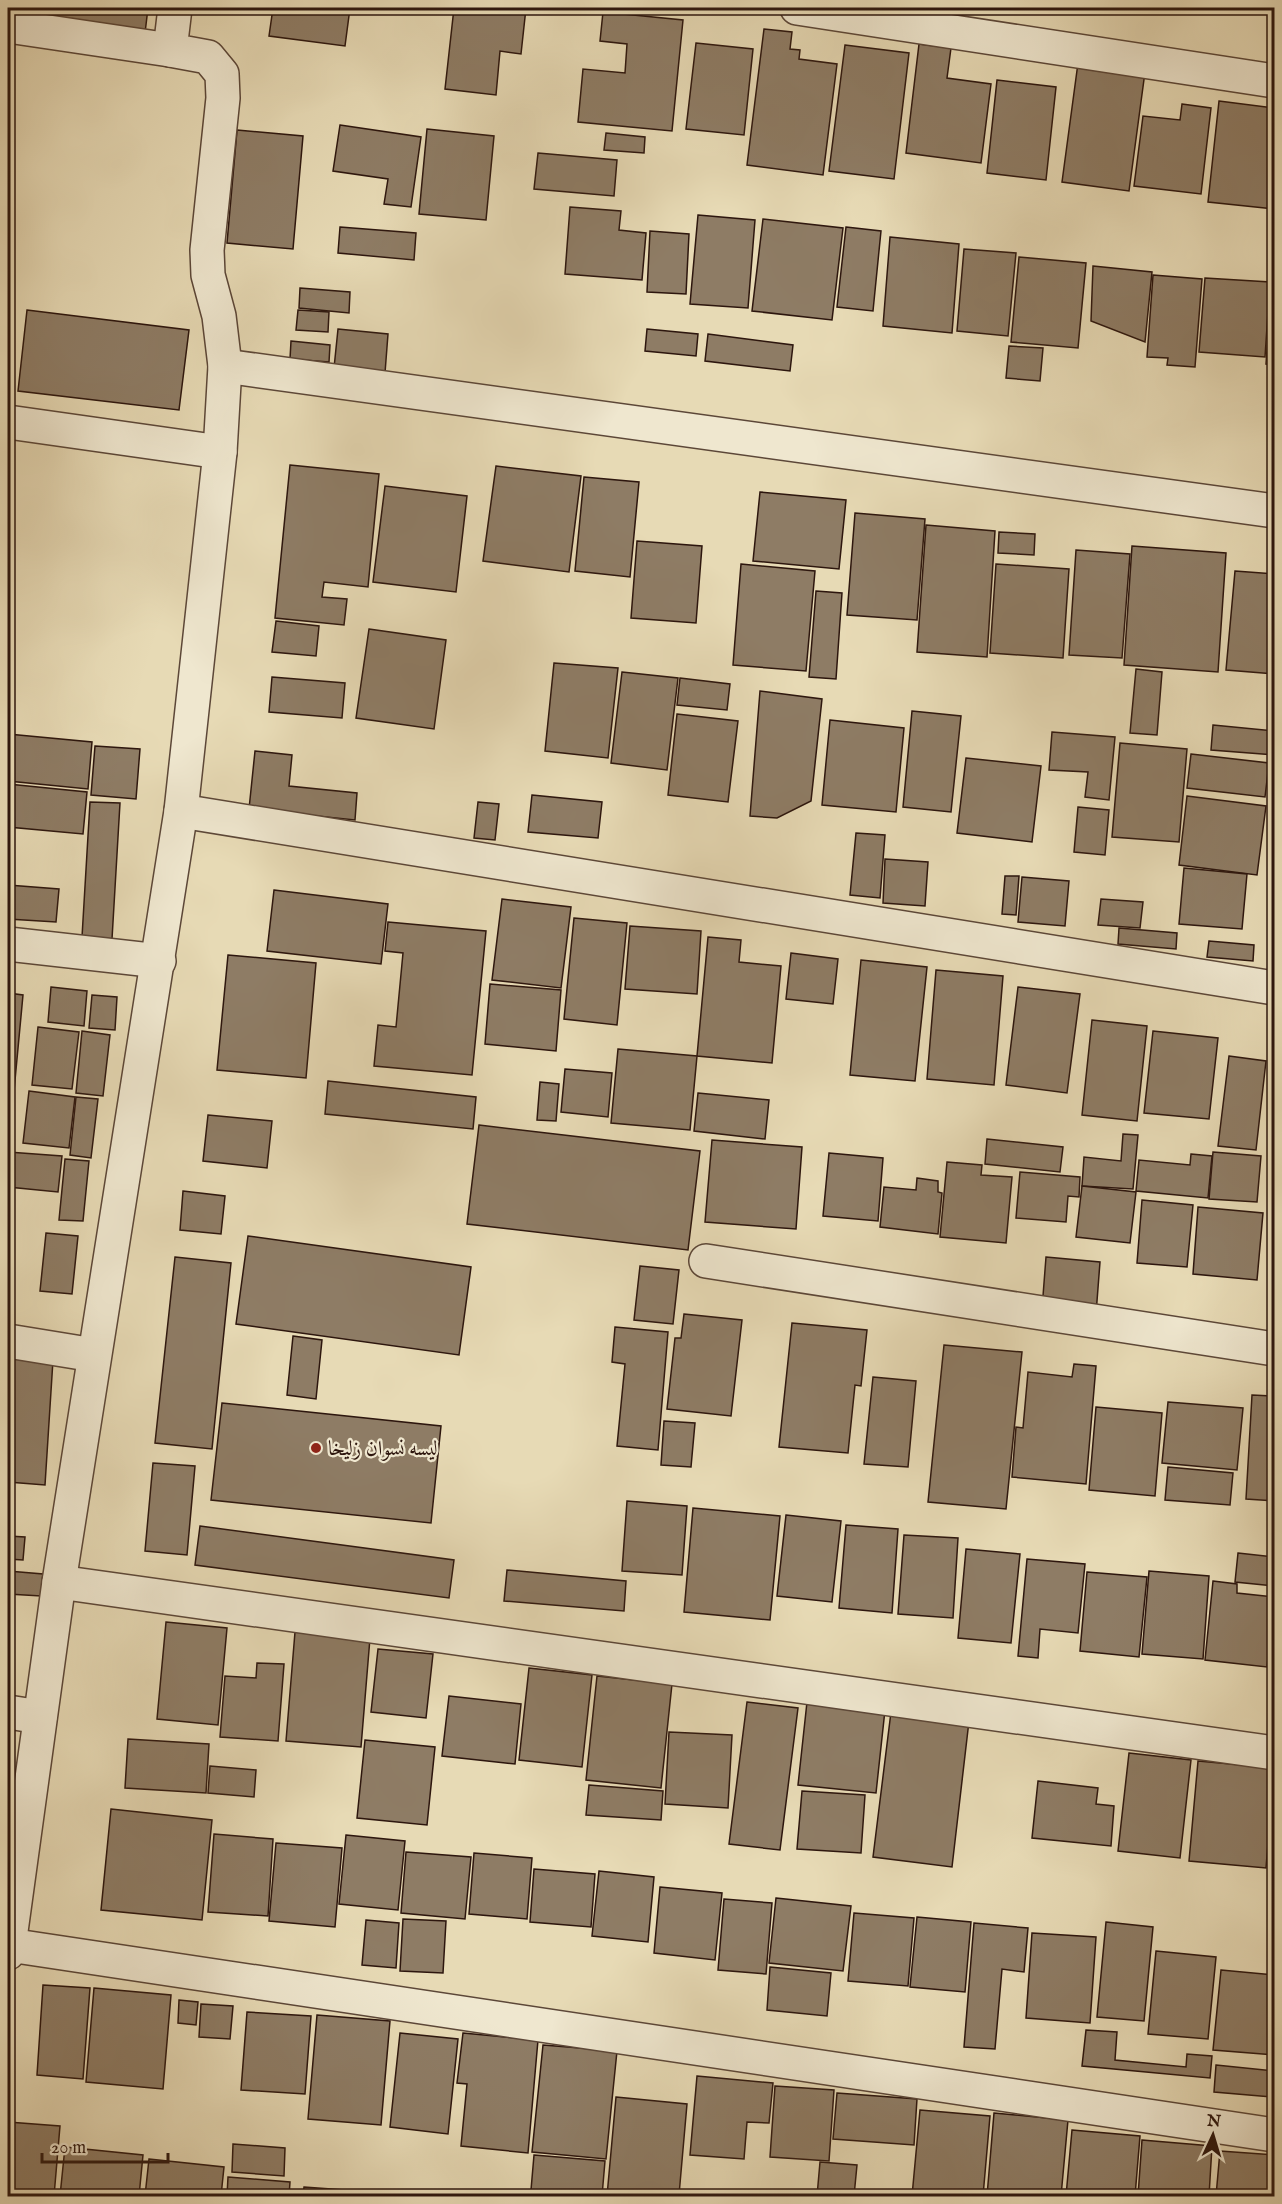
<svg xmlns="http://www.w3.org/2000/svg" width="1282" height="2204" font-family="'IM FELL English',Amiri,serif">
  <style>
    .building { fill: #8e7c65; stroke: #2d160e; stroke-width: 1.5 }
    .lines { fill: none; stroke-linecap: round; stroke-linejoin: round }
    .street-casing { stroke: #5c4738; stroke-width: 36 }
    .street { stroke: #efe7cf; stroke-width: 33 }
    .poi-dot { fill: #8f2418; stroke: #efe7cf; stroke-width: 2 }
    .labels { text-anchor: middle; stroke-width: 4.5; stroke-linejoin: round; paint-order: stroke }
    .poi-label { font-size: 21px; fill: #2d160e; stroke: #efe7cf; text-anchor: start }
  </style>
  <rect width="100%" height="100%" fill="#e7dab5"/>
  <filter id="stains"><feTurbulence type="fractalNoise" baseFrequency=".00333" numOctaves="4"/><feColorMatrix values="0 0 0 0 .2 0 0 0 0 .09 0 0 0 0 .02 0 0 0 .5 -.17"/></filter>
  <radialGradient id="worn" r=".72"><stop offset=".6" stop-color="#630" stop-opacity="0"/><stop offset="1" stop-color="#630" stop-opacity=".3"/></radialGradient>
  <!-- building -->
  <g class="building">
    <path d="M58,8H148L145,33L57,24Z"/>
    <path d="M273,8H350L345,46L269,36Z"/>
    <path d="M454,8H526L521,54L500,51L496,95L445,89Z"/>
    <path d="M603,12L683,20L672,131L578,122L583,69L625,73L627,44L600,41Z"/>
    <path d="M764,29L792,32L790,49L800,50L799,59L837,64L823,175L747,165Z"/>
    <path d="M696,43L753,49L744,135L686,129Z"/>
    <path d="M919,44L951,48L947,78L991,84L981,163L906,153Z"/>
    <path d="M845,45L909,53L894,179L829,171Z"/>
    <path d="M1078,63L1145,72L1129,191L1062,182Z"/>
    <path d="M997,80L1056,87L1046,180L987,173Z"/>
    <path d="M1219,101L1274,108V209L1208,202Z"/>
    <path d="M1182,104L1211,108L1201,194L1134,186L1143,116L1180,120Z"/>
    <path d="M340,125L421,137L411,207L384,204L388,179L333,171Z"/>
    <path d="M427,129L494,136L486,220L419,214Z"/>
    <path d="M237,130L303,136L293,249L227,243Z"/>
    <path d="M606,133L645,137L644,153L604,150Z"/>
    <path d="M538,153L617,160L614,196L534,189Z"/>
    <path d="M570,207L621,211L619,230L646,233L642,280L565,274Z"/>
    <path d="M698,215L755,220L748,308L690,304Z"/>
    <path d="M763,219L843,228L832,320L752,311Z"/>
    <path d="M340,227L416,233L414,260L338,253Z"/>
    <path d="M846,227L881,231L873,311L837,307Z"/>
    <path d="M650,231L689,234L686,294L647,292Z"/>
    <path d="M890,237L959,244L952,333L883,326Z"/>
    <path d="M964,249L1016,253L1008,336L957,331Z"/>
    <path d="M1019,257L1086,263L1078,348L1011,342Z"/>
    <path d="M1093,266L1152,272L1145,342L1091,321Z"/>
    <path d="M1153,275L1202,279L1195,367L1167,365L1168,358L1147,357Z"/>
    <path d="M1205,278L1270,282L1265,357L1199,352Z"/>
    <path d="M300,288L350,292L349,313L299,308Z"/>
    <path d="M1271,289H1274V365L1266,364Z"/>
    <path d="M27,310L189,330L179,410L18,391Z"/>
    <path d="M298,310L329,312L328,332L296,330Z"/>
    <path d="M338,329L388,334L385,373L334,368Z"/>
    <path d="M647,329L698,334L696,356L645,351Z"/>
    <path d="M708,334L793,345L790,371L705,361Z"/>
    <path d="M291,341L330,345L329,362L290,359Z"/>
    <path d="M1009,346L1043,348L1040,381L1006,378Z"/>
    <path d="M290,465L379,474L368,587L324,582L322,597L347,599L344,625L275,618Z"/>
    <path d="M496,466L581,476L569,572L483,561Z"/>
    <path d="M584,477L639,482L630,577L575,571Z"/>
    <path d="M385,486L467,496L456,592L373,582Z"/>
    <path d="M760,492L846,500L839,569L753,561Z"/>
    <path d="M855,513L925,519L917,620L847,615Z"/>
    <path d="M926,525L995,531L987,657L917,652Z"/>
    <path d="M999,532L1035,534L1034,555L998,553Z"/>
    <path d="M637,541L702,546L696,623L631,618Z"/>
    <path d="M1132,546L1226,553L1218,672L1124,665Z"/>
    <path d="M1076,550L1130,554L1122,658L1069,655Z"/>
    <path d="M741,564L815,571L806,671L733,665Z"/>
    <path d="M996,564L1069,569L1063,658L990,653Z"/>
    <path d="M1235,571L1274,574V674L1226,670Z"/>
    <path d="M816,591L842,593L836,679L809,677Z"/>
    <path d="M276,621L319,626L316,656L272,652Z"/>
    <path d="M369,629L446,640L434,729L356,718Z"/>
    <path d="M554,663L618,668L608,758L545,751Z"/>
    <path d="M1136,669L1162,672L1157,735L1130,733Z"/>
    <path d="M622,672L678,678L667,770L611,763Z"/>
    <path d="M272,677L345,683L342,718L269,712Z"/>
    <path d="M680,678L730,684L727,710L677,705Z"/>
    <path d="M760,691L822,699L811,801L777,818L750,816Z"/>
    <path d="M912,711L961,716L951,812L903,807Z"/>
    <path d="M677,714L738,721L728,802L668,795Z"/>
    <path d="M830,720L904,728L896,812L822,805Z"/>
    <path d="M1213,725L1274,731V755L1211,750Z"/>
    <path d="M1052,732L1115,737L1109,800L1085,797L1088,772L1049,770Z"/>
    <path d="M8,734L92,742L88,789L8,781Z"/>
    <path d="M1120,743L1187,749L1179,842L1112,837Z"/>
    <path d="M95,746L140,749L136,799L91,795Z"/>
    <path d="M255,751L292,755L289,786L357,793L355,820L249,809Z"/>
    <path d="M1191,754L1269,763L1265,797L1187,788Z"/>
    <path d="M966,758L1041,766L1032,842L957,833Z"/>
    <path d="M8,784L87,792L83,834L8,827Z"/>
    <path d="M532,795L602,802L598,838L528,832Z"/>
    <path d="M1187,796L1266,806L1257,875L1179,865Z"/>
    <path d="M90,802L120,803L112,939L82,937Z"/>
    <path d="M478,802L499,804L495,840L474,838Z"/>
    <path d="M1078,807L1109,810L1105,855L1074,852Z"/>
    <path d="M856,833L885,835L880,898L850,895Z"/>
    <path d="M885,859L928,862L925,906L883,903Z"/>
    <path d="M1184,868L1247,874L1242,929L1179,924Z"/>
    <path d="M1005,876H1019L1016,915L1002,914Z"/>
    <path d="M1022,877L1069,881L1065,926L1018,922Z"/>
    <path d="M8,885L59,889L56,922L8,919Z"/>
    <path d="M274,890L388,904L381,964L267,951Z"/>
    <path d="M502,899L571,907L561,988L492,980Z"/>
    <path d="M1101,899L1143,902L1140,928L1098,925Z"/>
    <path d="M574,918L627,923L617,1025L564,1019Z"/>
    <path d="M388,922L486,931L472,1075L374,1066L378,1025L396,1027L403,953L385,951Z"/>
    <path d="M630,926L701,931L697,994L625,989Z"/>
    <path d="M1119,928L1177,933L1176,949L1118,944Z"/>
    <path d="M708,937L741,940L739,962L781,966L772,1063L697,1056Z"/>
    <path d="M1209,941L1254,945L1253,961L1207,957Z"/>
    <path d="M791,953L838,959L833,1004L786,999Z"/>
    <path d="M228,955L316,963L306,1078L217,1070Z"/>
    <path d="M861,960L927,967L915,1081L850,1075Z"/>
    <path d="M936,970L1003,976L994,1085L927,1079Z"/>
    <path d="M490,984L561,990L556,1051L485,1044Z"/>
    <path d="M51,987L87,991L84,1026L48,1022Z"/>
    <path d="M1018,987L1080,994L1067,1093L1006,1085Z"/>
    <path d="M8,993L23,995L14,1091L8,1090Z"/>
    <path d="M92,995L117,997L115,1030L89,1028Z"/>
    <path d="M1092,1020L1147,1026L1137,1121L1082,1115Z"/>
    <path d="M38,1027L79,1032L72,1089L32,1085Z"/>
    <path d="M82,1031L110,1035L103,1096L76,1093Z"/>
    <path d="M1153,1031L1218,1038L1209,1119L1144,1113Z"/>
    <path d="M618,1049L697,1056L690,1130L611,1123Z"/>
    <path d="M1229,1056L1266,1061L1256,1150L1218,1146Z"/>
    <path d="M565,1069L612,1073L608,1117L561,1112Z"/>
    <path d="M328,1081L476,1097L473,1129L325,1114Z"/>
    <path d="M540,1082L559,1084L556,1121L537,1120Z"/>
    <path d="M29,1091L75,1097L69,1148L23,1143Z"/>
    <path d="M698,1093L769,1100L765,1139L694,1131Z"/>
    <path d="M76,1097L98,1099L91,1158L70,1155Z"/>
    <path d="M208,1115L272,1121L267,1168L203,1161Z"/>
    <path d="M479,1125L700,1151L688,1250L467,1224Z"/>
    <path d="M1123,1134L1138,1135L1133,1189L1082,1186L1084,1157L1121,1161Z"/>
    <path d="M987,1139L1063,1147L1060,1172L985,1164Z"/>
    <path d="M712,1140L802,1147L796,1229L705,1222Z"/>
    <path d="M8,1152L62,1156L58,1192L8,1187Z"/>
    <path d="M1213,1152L1261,1156L1257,1202L1209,1199Z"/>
    <path d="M829,1153L883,1158L878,1221L823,1216Z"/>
    <path d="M1191,1154L1212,1156L1208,1198L1136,1191L1139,1160L1190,1165Z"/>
    <path d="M65,1159L89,1161L83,1221L59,1220Z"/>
    <path d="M947,1162L982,1165L981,1175L1012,1177L1006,1243L940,1237Z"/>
    <path d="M1020,1172L1080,1177L1079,1197L1068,1196L1066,1222L1016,1218Z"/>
    <path d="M917,1178L938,1181V1192L942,1193L938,1234L880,1227L884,1187L916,1190Z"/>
    <path d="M1082,1186L1136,1192L1130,1243L1076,1237Z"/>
    <path d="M183,1191L225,1196L221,1234L180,1230Z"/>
    <path d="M1142,1200L1193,1205L1187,1267L1137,1263Z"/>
    <path d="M1198,1207L1263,1213L1257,1280L1193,1274Z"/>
    <path d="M46,1233L78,1236L72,1294L40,1291Z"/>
    <path d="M248,1236L471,1267L459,1355L236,1324Z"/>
    <path d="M175,1257L231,1263L212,1449L155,1443Z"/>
    <path d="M1046,1257L1100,1262L1096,1314L1042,1309Z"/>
    <path d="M640,1266L679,1270L673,1324L634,1320Z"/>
    <path d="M684,1314L742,1320L731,1416L667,1409L675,1338H681Z"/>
    <path d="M792,1323L867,1330L861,1386L855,1385L848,1453L779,1447Z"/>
    <path d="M615,1327L668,1332L658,1450L617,1446L625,1364L612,1362Z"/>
    <path d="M293,1336L322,1340L316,1399L287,1395Z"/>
    <path d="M944,1345L1022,1352L1006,1509L928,1502Z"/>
    <path d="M8,1357L53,1360L45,1485L8,1482Z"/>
    <path d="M1074,1364L1096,1366L1086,1484L1012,1477L1016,1427L1023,1428L1028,1372L1072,1377Z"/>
    <path d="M873,1377L916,1381L908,1467L864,1464Z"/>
    <path d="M1252,1395L1274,1396V1501L1246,1499Z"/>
    <path d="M1168,1402L1243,1408L1237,1470L1162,1463Z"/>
    <path d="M222,1403L441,1426L431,1523L211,1500Z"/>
    <path d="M1096,1407L1162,1413L1155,1496L1089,1490Z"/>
    <path d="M664,1421L695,1423L691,1467L661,1465Z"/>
    <path d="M153,1463L195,1466L187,1555L145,1551Z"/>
    <path d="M1168,1467L1233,1473L1230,1505L1165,1500Z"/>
    <path d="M627,1501L687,1506L682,1575L622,1571Z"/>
    <path d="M693,1508L780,1516L770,1620L684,1612Z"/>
    <path d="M786,1515L841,1521L832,1602L777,1596Z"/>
    <path d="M846,1525L898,1529L892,1613L839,1608Z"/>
    <path d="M200,1526L454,1560L449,1598L195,1565Z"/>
    <path d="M904,1535L958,1538L953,1618L898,1614Z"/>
    <path d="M8,1536L25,1537L23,1560L8,1559Z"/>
    <path d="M966,1549L1020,1554L1011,1643L958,1638Z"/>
    <path d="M1238,1553L1274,1557V1586L1235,1582Z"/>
    <path d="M1027,1559L1085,1564L1078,1633L1040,1629L1038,1658L1018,1656Z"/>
    <path d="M507,1570L626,1581L624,1611L504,1601Z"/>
    <path d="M8,1571L43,1574L41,1596L8,1594Z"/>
    <path d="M1149,1571L1209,1576L1203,1659L1142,1654Z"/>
    <path d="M1087,1572L1147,1577L1139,1657L1080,1651Z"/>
    <path d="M1213,1581L1237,1584V1593L1274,1597L1267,1667L1205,1660Z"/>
    <path d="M166,1622L227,1628L218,1725L157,1719Z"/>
    <path d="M295,1632L370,1638L361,1747L286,1741Z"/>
    <path d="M378,1649L433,1654L426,1718L371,1712Z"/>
    <path d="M257,1663L284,1664L278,1741L220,1737L225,1676L256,1678Z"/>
    <path d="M529,1668L592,1675L582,1767L519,1760Z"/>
    <path d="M597,1676L672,1684L661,1788L586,1780Z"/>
    <path d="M449,1696L521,1704L515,1764L442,1756Z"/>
    <path d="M747,1702L798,1708L780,1850L729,1844Z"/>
    <path d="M807,1702L885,1710L876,1793L798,1785Z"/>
    <path d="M891,1712L969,1721L952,1867L873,1857Z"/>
    <path d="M669,1732L732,1735L728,1808L665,1804Z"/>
    <path d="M128,1739L209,1744L206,1793L125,1788Z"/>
    <path d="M365,1740L435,1747L427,1825L357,1818Z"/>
    <path d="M1129,1753L1191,1760L1180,1858L1118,1851Z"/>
    <path d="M1198,1761L1274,1768L1266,1868L1189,1861Z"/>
    <path d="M210,1766L256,1770L254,1797L208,1793Z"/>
    <path d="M1038,1781L1098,1788L1096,1804L1114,1806L1111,1846L1032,1838Z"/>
    <path d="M589,1785L663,1791L661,1820L586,1815Z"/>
    <path d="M802,1791L865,1795L861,1853L797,1849Z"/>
    <path d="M111,1809L212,1820L202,1920L101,1910Z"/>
    <path d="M214,1834L273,1839L268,1916L208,1912Z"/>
    <path d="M346,1835L405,1841L398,1910L339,1904Z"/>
    <path d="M276,1843L342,1848L335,1927L269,1921Z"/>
    <path d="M1274,1847V1890H1269Z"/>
    <path d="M406,1852L471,1857L465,1919L401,1913Z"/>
    <path d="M474,1853L532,1858L527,1919L469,1914Z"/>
    <path d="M534,1869L595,1874L591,1927L530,1922Z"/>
    <path d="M599,1871L654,1877L648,1942L592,1936Z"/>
    <path d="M660,1887L722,1893L715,1960L654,1953Z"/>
    <path d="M776,1898L851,1906L843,1971L769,1963Z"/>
    <path d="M724,1899L772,1903L766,1974L718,1970Z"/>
    <path d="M854,1913L914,1918L908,1986L848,1981Z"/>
    <path d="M917,1917L971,1922L965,1992L910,1987Z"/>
    <path d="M403,1919L446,1921L443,1973L400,1971Z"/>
    <path d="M366,1920L399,1923L396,1968L362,1965Z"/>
    <path d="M1106,1922L1153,1927L1144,2021L1097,2017Z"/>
    <path d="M974,1923L1028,1928L1024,1972L1002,1969L995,2049L964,2047Z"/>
    <path d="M1032,1933L1096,1937L1090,2023L1026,2018Z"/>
    <path d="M1156,1951L1216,1957L1208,2039L1148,2034Z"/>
    <path d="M770,1967L831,1973L827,2016L767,2010Z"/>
    <path d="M1221,1970L1274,1975V2055L1213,2050Z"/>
    <path d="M43,1985L90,1988L83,2079L37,2075Z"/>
    <path d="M94,1988L171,1995L163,2089L86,2082Z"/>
    <path d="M179,2000L198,2002L196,2025L178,2023Z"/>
    <path d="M201,2004L233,2006L230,2039L199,2037Z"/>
    <path d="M247,2012L311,2016L305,2094L241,2090Z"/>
    <path d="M317,2015L390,2021L381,2125L308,2119Z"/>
    <path d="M1086,2030L1117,2032L1115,2060L1186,2067L1187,2054L1212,2056L1210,2078L1082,2066Z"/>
    <path d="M400,2033L458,2039L448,2134L390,2127Z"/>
    <path d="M463,2033L538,2040L528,2153L461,2146L467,2084L457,2083Z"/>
    <path d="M543,2045L617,2051L606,2159L532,2152Z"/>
    <path d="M1216,2065L1274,2071L1272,2097L1214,2092Z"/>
    <path d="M697,2076L773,2083L769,2123L747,2122L744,2159L690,2155Z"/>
    <path d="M775,2086L834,2090L829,2161L770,2157Z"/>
    <path d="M837,2093L917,2099L914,2145L833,2139Z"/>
    <path d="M616,2097L687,2104L679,2195L636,2191V2196H607Z"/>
    <path d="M920,2110L990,2116L983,2196H912Z"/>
    <path d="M994,2113L1068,2120L1061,2196H987Z"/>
    <path d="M8,2122L60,2126L54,2196H8Z"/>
    <path d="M1072,2130L1140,2136L1135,2196H1066Z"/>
    <path d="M1142,2140L1212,2146L1209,2196H1138Z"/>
    <path d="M233,2144L285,2148L284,2176L232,2172Z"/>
    <path d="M65,2147L143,2155L139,2196H60Z"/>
    <path d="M1220,2151L1274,2155V2196H1216Z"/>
    <path d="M534,2155L605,2161L602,2196L531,2190Z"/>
    <path d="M149,2159L224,2167L221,2196H145Z"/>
    <path d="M820,2162L857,2165L854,2196H817Z"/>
    <path d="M228,2177L290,2182L289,2196H227Z"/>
    <path d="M304,2187L372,2192V2196H303Z"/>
  </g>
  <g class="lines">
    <!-- street casing -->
    <g class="street-casing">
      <g id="street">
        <path d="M797,8L1274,81"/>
        <path d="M8,26L170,50"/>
        <path d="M225,366L1274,511"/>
        <path d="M8,422L220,452"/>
        <path d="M181,811L1274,988"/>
        <path d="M8,944L159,961"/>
        <path d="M706,1261L1274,1349"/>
        <path d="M8,1341L94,1355"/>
        <path d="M59,1582L1274,1753"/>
        <path d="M8,1712L40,1717"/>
        <path d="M9,1945L1274,2135"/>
        <path d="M8,1953L59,1582L181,811L220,452L225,366L219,316L208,275L207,250L223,98L222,74L208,57L170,50L175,8"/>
      </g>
    </g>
    <!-- street -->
    <use href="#street" class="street"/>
  </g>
  <!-- markers -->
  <circle class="poi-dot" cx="316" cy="1448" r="6"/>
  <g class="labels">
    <!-- poi labels -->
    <g class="poi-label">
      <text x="328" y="1455">لیسه نسوان زلیخا</text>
    </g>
  </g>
  <!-- margin -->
  <rect width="1282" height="2204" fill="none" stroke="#e7dab5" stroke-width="30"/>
  <rect x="9" y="9" width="1264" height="2186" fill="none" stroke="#2d160e" stroke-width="3"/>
  <rect x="15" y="15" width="1252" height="2174" fill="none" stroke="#2d160e" stroke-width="1.5"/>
  <!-- north arrow -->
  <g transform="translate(1213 2135) rotate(4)" stroke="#efe7cf" stroke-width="4.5" paint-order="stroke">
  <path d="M0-4.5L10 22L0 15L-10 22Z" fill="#2d160e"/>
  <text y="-9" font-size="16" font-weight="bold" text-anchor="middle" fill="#2d160e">N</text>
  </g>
  <!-- scale -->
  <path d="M42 2153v9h126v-9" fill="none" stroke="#2d160e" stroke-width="3"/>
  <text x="51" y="2153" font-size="18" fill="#2d160e" stroke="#efe7cf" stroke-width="4.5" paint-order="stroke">20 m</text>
  <rect width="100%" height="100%" filter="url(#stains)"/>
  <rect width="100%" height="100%" fill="url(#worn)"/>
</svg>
